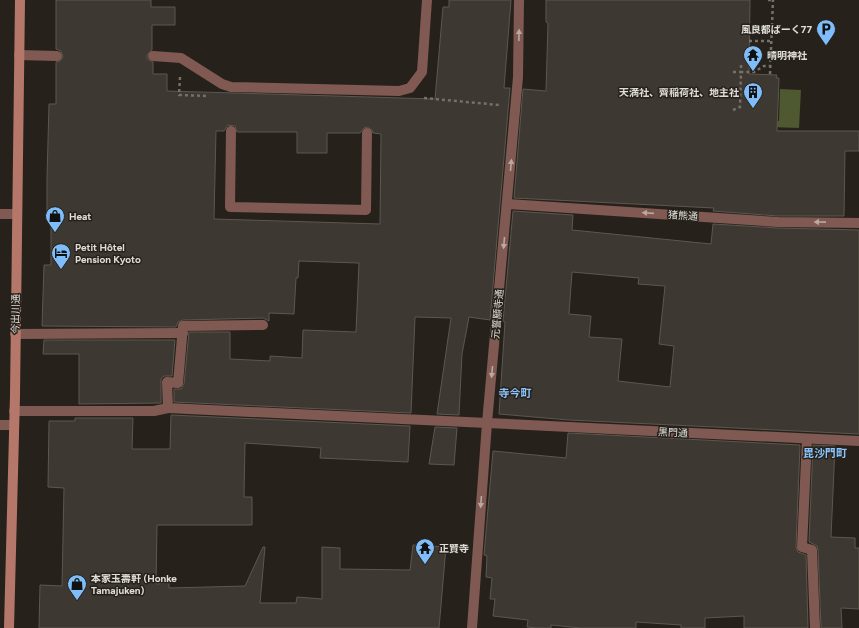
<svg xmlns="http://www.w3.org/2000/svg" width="859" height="628" font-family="Figtree,'Noto Sans JP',sans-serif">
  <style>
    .forest { fill: #4e5831 }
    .building { fill: #3d3831; stroke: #5c574f; fill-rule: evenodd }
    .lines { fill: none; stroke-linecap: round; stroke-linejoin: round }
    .path { stroke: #74706b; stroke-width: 2.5; stroke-dasharray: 3 3; stroke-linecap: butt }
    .lane { stroke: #805952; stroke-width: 10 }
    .street { stroke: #805952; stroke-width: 10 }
    .secondary { stroke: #b6776b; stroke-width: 10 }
    .oneway { fill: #baa8a2 }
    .labels { text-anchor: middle; stroke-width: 3; stroke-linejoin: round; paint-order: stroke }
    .poi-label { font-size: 10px; font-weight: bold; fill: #e0dcd8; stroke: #26221b; text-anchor: start }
    .street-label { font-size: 10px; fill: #e0dcd8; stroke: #26221b }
    .neighbourhood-label { font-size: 11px; font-weight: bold; fill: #8bc5fd; stroke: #26221b }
  </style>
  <rect width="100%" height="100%" fill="#26221b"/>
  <!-- forest -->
  <path class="forest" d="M780,89L801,90L799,128L744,126L759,120L779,121Z"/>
  <!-- building -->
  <g class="building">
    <path d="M56,0H151V7H175V25H152V50L147,55V59L153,62V74H167V91L435,99L443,7H449V0H511L504,88H510L490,320L469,317L462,354L459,415L437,414L451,318L415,317L411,413L174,402V389H181L184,384L189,332H230V359L270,361V356L302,358L303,330L356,332L359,263L299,261L298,278H296L294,314L269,313V321L263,318L183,320L178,322L176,327L42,326L44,265H51V213H47V178L49,104H56V62L60,61L63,57L61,51L56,49ZM228,125L235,126L237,132H297V153H327V133H360L364,128L367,127L372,130L373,133L381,134L380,224L214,219L216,131H224Z"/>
    <path d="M546,0H750L749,74L777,75L776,78H779L777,131H859V151H845L844,216H778L713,211L714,208L514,198L523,89L546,91L548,23L546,22Z"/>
    <path d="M513,211L573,215L572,230L711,244L713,224L778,228L859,230V434L569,420L499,414L505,322L503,321ZM572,272L639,278L638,284L665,286L659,344L674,346L670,387L618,381L622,339L589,337L591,316L569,314Z"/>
    <path d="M44,340H175L172,376H164L161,379V403L79,404V354H43Z"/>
    <path d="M171,415L410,426L408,462L320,458L321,448L245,443L244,497H252V525H157L156,584L169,583V588L245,586L263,547H265L260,603H296L297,597L322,599V547L340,548V569L410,570L413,545L446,547L439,628H39L40,585L62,586L64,488L48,487L49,421H75V418H133L132,449H170Z"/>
    <path d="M435,427L457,428L454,465L429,464Z"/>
    <path d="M568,433L800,445L796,547L798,552L806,555L808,628H744V616L705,618V628H681V625L636,622V628H581L551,625V628H537L527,627L528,620L493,616L495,599H490L492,578L486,577L487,556L484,555L493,451L566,458Z"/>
    <path d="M813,445L835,446L831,537L855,538V548H859V609L841,608L842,628H821L818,550L817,546L809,542Z"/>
  </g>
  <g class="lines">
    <!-- path -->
    <g class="path">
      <path d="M768,0H773"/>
      <path d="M749,41H771"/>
      <path d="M733,72H741V64"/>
      <path d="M770,74L773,0"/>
      <path d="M180,77L179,95L208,96"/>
      <path d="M424,98L499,105"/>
      <path d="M753,106L754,88"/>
      <path d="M733,110L740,107L741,72H754L764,66H771"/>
    </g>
    <!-- lane -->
    <g class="lane">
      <path d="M19,55L57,56"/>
      <path d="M153,56L181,58L222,84L231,87L399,91L410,88L422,72L427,0"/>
      <path d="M231,131L230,207L366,210L367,133"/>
      <path d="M508,204L778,222L859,223"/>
      <path d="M263,325L183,326L178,383L167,382L168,408L487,423"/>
      <path d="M15,334L183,333"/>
      <path d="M0,425H14"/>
      <path d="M807,439L802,547L812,550L815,628"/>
    </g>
    <!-- street -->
    <g class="street">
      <path d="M0,214H17"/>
      <path d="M14,411H154L168,408"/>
      <path d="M487,423L859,441"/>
      <path d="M472,628L487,423L518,77L519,0"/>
    </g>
    <!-- secondary -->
    <path class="secondary" d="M9,628L15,395L20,0"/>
  </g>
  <!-- one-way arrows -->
  <defs><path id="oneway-solid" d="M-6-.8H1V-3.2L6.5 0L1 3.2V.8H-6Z"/></defs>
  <g class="oneway">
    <use href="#oneway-solid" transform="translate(519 35) rotate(-89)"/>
    <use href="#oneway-solid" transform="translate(511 165) rotate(-85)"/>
    <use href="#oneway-solid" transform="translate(648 213) rotate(-176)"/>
    <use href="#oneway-solid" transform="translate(820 222) rotate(-179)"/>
    <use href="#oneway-solid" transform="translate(504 243) rotate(95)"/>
    <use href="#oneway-solid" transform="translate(492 372) rotate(95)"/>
    <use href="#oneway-solid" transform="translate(481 502) rotate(94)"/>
  </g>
  <!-- icons -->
  <defs>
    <g id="parking-pin" transform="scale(1)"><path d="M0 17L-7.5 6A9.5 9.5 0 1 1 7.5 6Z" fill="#7ebdf9" stroke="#26221b"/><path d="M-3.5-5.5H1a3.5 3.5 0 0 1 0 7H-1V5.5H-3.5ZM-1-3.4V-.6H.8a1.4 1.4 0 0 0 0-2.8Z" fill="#111"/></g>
    <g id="temple-pin" transform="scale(1)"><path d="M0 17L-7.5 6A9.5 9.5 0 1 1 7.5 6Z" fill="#7ebdf9" stroke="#26221b"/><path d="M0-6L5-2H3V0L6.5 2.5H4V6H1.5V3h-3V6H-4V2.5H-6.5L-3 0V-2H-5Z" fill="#111"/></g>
    <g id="building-pin" transform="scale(1)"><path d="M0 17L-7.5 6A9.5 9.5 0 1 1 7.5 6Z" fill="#7ebdf9" stroke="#26221b"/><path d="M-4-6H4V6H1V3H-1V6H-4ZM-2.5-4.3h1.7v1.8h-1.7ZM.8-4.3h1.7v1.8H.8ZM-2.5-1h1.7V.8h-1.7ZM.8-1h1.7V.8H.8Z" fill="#111"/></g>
    <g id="shop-pin" transform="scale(1)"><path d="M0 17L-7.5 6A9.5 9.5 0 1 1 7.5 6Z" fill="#7ebdf9" stroke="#26221b"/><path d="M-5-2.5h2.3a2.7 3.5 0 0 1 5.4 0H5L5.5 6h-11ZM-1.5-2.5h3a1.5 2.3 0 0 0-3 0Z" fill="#111"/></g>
    <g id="hotel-pin" transform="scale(1)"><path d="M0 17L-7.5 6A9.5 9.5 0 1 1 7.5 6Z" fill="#7ebdf9" stroke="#26221b"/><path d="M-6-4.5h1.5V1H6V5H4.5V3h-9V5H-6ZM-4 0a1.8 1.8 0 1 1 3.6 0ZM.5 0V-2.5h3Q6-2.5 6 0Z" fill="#111"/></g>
  </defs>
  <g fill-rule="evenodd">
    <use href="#parking-pin" x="826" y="29"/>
    <use href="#temple-pin" x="753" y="55"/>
    <use href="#building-pin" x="753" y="92"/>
    <use href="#shop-pin" x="55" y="216"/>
    <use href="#hotel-pin" x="61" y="253"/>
    <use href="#temple-pin" x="425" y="548"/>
    <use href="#shop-pin" x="77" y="584"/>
  </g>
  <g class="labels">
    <!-- poi labels -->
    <g class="poi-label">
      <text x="812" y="33" text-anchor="end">風良都ぱーく77</text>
      <text x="767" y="59">晴明神社</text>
      <text x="739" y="96" text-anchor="end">天満社、齊稲荷社、地主社</text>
      <text x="69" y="220">Heat</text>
      <text x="75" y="251">Petit Hôtel<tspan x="75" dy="12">Pension Kyoto</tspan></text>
      <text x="439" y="552">正賢寺</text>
      <text x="91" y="582">本家玉壽軒 (Honke<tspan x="91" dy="12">Tamajuken)</tspan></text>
    </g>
    <!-- street labels -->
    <g class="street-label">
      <text transform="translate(683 215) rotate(4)" y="4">猪熊通</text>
      <text transform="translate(15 314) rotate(-89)" y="4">今出川通</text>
      <text transform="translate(497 314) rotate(-85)" y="4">元誓願寺通</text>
      <text transform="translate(673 432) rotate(3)" y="4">黒門通</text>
    </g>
    <!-- neighbourhood labels -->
    <g class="neighbourhood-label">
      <text x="515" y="397">寺今町</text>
      <text x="825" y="457">毘沙門町</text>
    </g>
  </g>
</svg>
